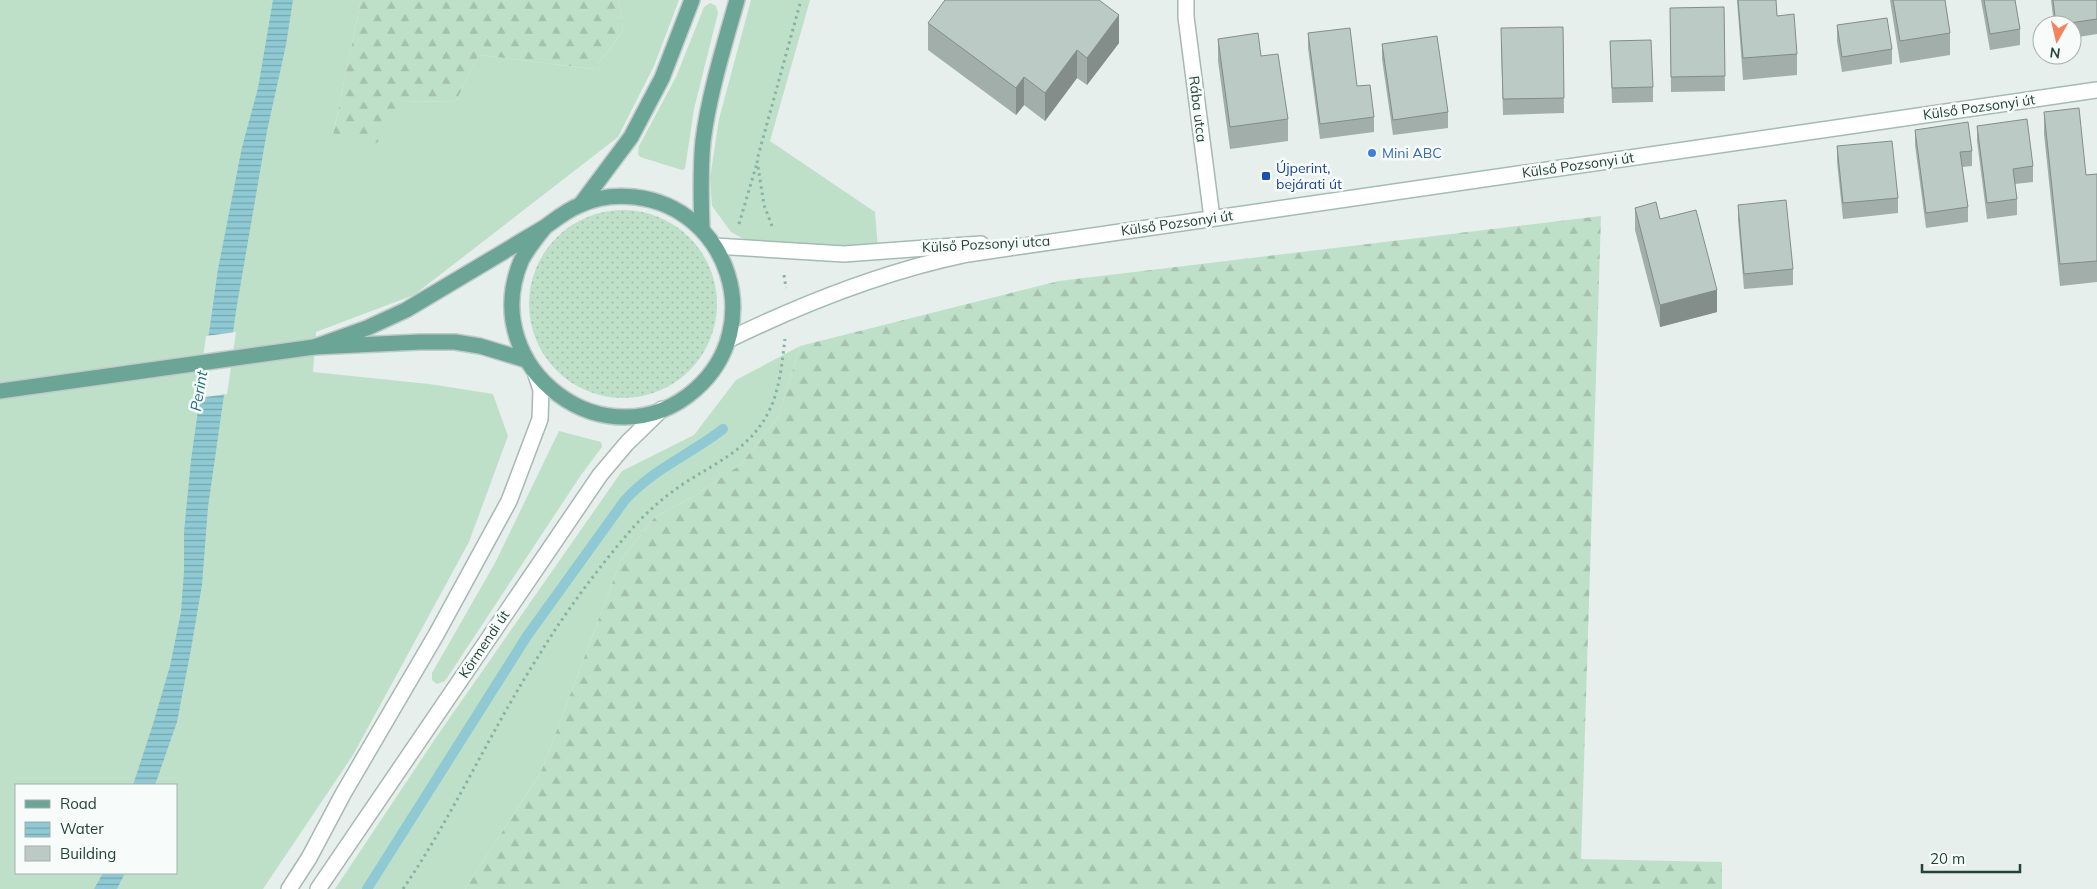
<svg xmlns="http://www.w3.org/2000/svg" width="2097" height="889" font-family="Mulish,sans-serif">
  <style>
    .grass { fill: #bfe0c8; fill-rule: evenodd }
    .forest { fill: url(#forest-firs) }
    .garden { fill: url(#garden-dots) }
    .water { fill: url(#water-rules) }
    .pier { fill: #e6efeb }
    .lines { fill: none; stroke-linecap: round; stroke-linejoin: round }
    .stream { stroke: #8ec9d4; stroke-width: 10 }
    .minor-casing { stroke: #a8b8b2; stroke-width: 18 }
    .tertiary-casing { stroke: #a8b8b2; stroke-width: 18 }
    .secondary-casing { stroke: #a4bbb3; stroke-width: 18 }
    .primary-casing { stroke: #c2cac8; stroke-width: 18 }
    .path { stroke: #86b3a5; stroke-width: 3; stroke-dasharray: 2.5 4; stroke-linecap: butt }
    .minor { stroke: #fff; stroke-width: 15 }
    .tertiary { stroke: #fff; stroke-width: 15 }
    .secondary { stroke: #fff; stroke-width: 15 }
    .primary { stroke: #6aa596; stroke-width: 15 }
    .wall { fill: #a1aea9 }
    .shaded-wall { fill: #838d89 }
    .building { fill: #bbcac4; stroke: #838d89 }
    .shop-dot { fill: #3f7fe0; stroke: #f7fbf9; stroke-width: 2 }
    .transit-dot { fill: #1a4fb4; stroke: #f7fbf9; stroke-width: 2 }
    .labels { text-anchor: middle; stroke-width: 5; stroke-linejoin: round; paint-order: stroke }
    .street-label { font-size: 14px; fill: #24423a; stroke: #f7fbf9 }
    .shop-label { font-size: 14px; fill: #366cbe; stroke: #f7fbf9; text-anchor: start }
    .transit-label { font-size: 14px; fill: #164399; stroke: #f7fbf9; text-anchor: start }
    .water-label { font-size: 15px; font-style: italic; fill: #1c6f80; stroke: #f7fbf9 }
  </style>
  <defs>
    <pattern id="forest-firs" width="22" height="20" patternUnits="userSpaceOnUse" patternTransform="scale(1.25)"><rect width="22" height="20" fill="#bfe0c8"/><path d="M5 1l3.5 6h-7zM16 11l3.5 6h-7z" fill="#a4c1ad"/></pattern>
    <pattern id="garden-dots" width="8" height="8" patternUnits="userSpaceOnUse" patternTransform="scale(1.25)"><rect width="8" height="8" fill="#bfe0c8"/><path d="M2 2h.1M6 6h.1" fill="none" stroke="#a4c1ad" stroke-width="1.8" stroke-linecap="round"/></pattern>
    <pattern id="water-rules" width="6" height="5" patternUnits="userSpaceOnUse" patternTransform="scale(1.25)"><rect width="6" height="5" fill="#8ec9d4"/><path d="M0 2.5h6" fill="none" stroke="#74a5ad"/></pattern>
  </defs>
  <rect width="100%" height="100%" fill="#e6efeb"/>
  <!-- grass -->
  <g class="grass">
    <path d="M0,0H361L333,135L405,102L456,101L479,55L594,69L623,31L619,0H679L654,66L618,137L414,295L316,332L313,372L429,384L493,394L508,436L469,542L353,755L263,889H0ZM16,785H176V873H16Z"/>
    <path d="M751,0H810L770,141L875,212L878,249L754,245L731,232L712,206L710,178L719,119Z"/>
    <path d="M710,3L716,6L718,13L694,109L685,169L682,170L640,157L638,154L639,146L676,77L704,7Z"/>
    <path d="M800,346L778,418L740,465L694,496L655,517L621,560L541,772L465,889H335L437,736L622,471L694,435L736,380Z"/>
    <path d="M559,431L601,442L602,447L581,475L445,681L437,684L432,680V673L495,563Z"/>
  </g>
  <!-- forest -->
  <g class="forest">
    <path d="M361,0H619L623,31L594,69L479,55L456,101L405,102L377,143L333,135Z"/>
    <path d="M1601,216L1581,859L1722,862V889H465L541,772L621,560L655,517L694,496L740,465L778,418L800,346L1059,281Z"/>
  </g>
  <!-- garden -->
  <circle class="garden" cx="623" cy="304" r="94"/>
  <!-- water -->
  <g class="water">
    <path d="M273,0H293L286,45L267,131L236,311L208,507L202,585L191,649L177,722L155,785H133L153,724L170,666L181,612L184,571V532L191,460L218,269L242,147L258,88Z"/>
    <path d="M103,873H125L117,889H94Z"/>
  </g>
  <!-- pier -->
  <path class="pier" d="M236,332L227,394L198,398L206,336Z"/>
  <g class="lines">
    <!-- stream -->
    <path class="stream" d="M367,889L527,636L625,500C653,469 691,454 723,429"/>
    <!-- minor casing -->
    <g class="minor-casing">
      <path id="minor" d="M1186,0V17L1212,218"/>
    </g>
    <!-- tertiary casing -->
    <g class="tertiary-casing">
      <g id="tertiary">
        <path d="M289,889L309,858L343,794L436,635L509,501L540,419L541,390L536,375"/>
        <path d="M318,889L600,475L627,443L662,409"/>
      </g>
    </g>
    <!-- secondary casing -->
    <g class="secondary-casing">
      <g id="secondary">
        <path d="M715,246L844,254L981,244"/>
        <path d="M728,340C804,303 885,271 968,254L2097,90"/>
      </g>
    </g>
    <!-- primary casing -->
    <g class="primary-casing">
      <g id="primary">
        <path d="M581,204L631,137L662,78L692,0"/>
        <path d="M702,229C701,200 700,171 703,141C709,94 724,46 737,0"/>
        <path d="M314,347L367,328L406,310L545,227C556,219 567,210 580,205C597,197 617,195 635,197C729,208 767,326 696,389C608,467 476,369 521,261C527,249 536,238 545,227"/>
        <path d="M0,391L314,347L420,342H455L480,346L526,360"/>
      </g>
    </g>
    <!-- path -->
    <g class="path">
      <path d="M739,224L757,163"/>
      <path d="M772,226L764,205L757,160L801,0"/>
      <path d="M784,275L786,288"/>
      <path d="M403,889C453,816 489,734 536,660C562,617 592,576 625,537C641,517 661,499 683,484C717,462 752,448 770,409C780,388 782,362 785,339"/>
    </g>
    <!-- minor -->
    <use href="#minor" class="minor"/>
    <!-- tertiary -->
    <use href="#tertiary" class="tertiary"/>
    <!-- secondary -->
    <use href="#secondary" class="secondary"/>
    <!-- primary -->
    <use href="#primary" class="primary"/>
  </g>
  <!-- wall -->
  <g class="wall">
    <path d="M1737,0H1776L1777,16L1797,54V75L1743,80Z"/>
    <path d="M1890,0H1945L1950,33V55L1900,63Z"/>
    <path d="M1981,0H2015L2020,29V45L1990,50Z"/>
    <path d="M2051,0H2097V34L2072,38V25H2054Z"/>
    <path d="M1724,7L1725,91L1671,92L1670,8Z"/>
    <path d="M928,23L1119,43L1087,85L1077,78L1045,121L1024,105L1016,115L928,50Z"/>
    <path d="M1837,25L1892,49V64L1842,72L1837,41Z"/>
    <path d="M1563,27L1564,113L1503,115L1501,44Z"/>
    <path d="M1308,33L1357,86L1374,117V132L1320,139L1308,48Z"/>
    <path d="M1218,39L1261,56L1288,119V141L1230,149L1218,61Z"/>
    <path d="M1610,41L1653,87V102L1612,103Z"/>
    <path d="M1382,44L1448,112V128L1393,135L1382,59Z"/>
    <path d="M2044,112L2086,175L2097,174V282L2060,286L2044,134Z"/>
    <path d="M1977,126L2033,166V182L2015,184L2017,199V215L1987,219L1977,141Z"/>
    <path d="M1915,130L1972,151V166L1962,167L1968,207V222L1926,228L1915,145Z"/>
    <path d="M1837,146L1898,198V213L1843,219L1837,162Z"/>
    <path d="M1738,205L1793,269V285L1744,289L1738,220Z"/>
    <path d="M1635,208L1660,219L1717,312L1660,327L1635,230Z"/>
  </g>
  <!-- shaded-wall -->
  <g class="shaded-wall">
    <path d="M1119,15V43L1087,85V58Z"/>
    <path d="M1077,50V78L1045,121V93Z"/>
    <path d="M1024,77V105L1016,115V88Z"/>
    <path d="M1717,290V312L1660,327V305Z"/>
  </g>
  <!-- building -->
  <g class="building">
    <path d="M945,0H1099L1119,15L1087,58L1077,50L1045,93L1024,77L1016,88L928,23Z"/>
    <path d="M1738,0H1776L1777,16L1794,14L1797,54L1743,58Z"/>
    <path d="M1893,0H1945L1950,33L1900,41Z"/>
    <path d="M1984,0H2015L2020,29L1990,34Z"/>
    <path d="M2053,0H2097V19L2056,25Z"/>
    <path d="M1724,7L1725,76L1671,77L1670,8Z"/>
    <path d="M1887,18L1892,49L1842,57L1837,25Z"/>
    <path d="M1563,27L1564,98L1503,99L1501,28Z"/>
    <path d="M1350,28L1357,86L1370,85L1374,117L1320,124L1308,33Z"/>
    <path d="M1258,33L1261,56L1278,54L1288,119L1230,127L1218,39Z"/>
    <path d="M1437,36L1448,112L1393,120L1382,44Z"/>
    <path d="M1651,40L1653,87L1612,88L1610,41Z"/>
    <path d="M2079,108L2086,175L2097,174V261L2060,264L2044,112Z"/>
    <path d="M2027,119L2033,166L2013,169L2017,199L1987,203L1977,126Z"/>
    <path d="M1968,122L1972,151L1960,152L1968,207L1926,213L1915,130Z"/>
    <path d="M1892,141L1898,198L1843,203L1837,146Z"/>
    <path d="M1786,200L1793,269L1744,274L1738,205Z"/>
    <path d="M1656,202L1660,219L1696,210L1717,290L1660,305L1635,208Z"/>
  </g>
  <!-- markers -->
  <circle class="shop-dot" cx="1372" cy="153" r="5"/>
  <rect class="transit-dot" x="1261" y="171" width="10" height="10" rx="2.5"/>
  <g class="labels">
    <!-- street labels -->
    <g class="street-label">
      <text transform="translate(1979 107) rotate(-8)" y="5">Külső Pozsonyi út</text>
      <text transform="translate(1198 109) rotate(83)" y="5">Rába utca</text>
      <text transform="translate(1578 165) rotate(-8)" y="5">Külső Pozsonyi út</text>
      <text transform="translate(1177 223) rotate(-8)" y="5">Külső Pozsonyi út</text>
      <text transform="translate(986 244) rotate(-3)" y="5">Külső Pozsonyi utca</text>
      <text transform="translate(484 644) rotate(-56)" y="5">Körmendi út</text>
    </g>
    <!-- shop labels -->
    <g class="shop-label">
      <text x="1382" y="158">Mini ABC</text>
    </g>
    <!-- transit labels -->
    <g class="transit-label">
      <text x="1276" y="173">Újperint,<tspan x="1276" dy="16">bejárati út</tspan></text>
    </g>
    <!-- water labels -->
    <g class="water-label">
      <text transform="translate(199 391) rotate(-80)" y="5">Perint</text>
    </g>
  </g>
  <!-- legend -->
  <rect x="15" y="784" width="162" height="90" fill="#f7fbf9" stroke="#a3b1ad"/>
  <rect x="25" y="800" width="25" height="8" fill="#6aa596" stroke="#a3b1ad"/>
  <text x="60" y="809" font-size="15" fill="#24423a">Road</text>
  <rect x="25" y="822" width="25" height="15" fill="url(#water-rules)" stroke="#a3b1ad"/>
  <text x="60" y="834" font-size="15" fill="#24423a">Water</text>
  <rect x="25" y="846" width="25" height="15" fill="#bbcac4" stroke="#a3b1ad"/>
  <text x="60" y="859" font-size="15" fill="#24423a">Building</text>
  <!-- north arrow -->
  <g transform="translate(2057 40) rotate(188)"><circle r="24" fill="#f7fbf9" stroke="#a3b1ad"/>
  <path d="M0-4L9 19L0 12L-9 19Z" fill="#f4845f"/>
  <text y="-8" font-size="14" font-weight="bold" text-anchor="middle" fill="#24423a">N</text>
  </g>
  <!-- scale -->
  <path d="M1922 864v8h98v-8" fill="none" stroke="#24423a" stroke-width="2.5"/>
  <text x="1930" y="864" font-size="15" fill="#24423a" stroke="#f7fbf9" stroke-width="4" paint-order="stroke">20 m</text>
</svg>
